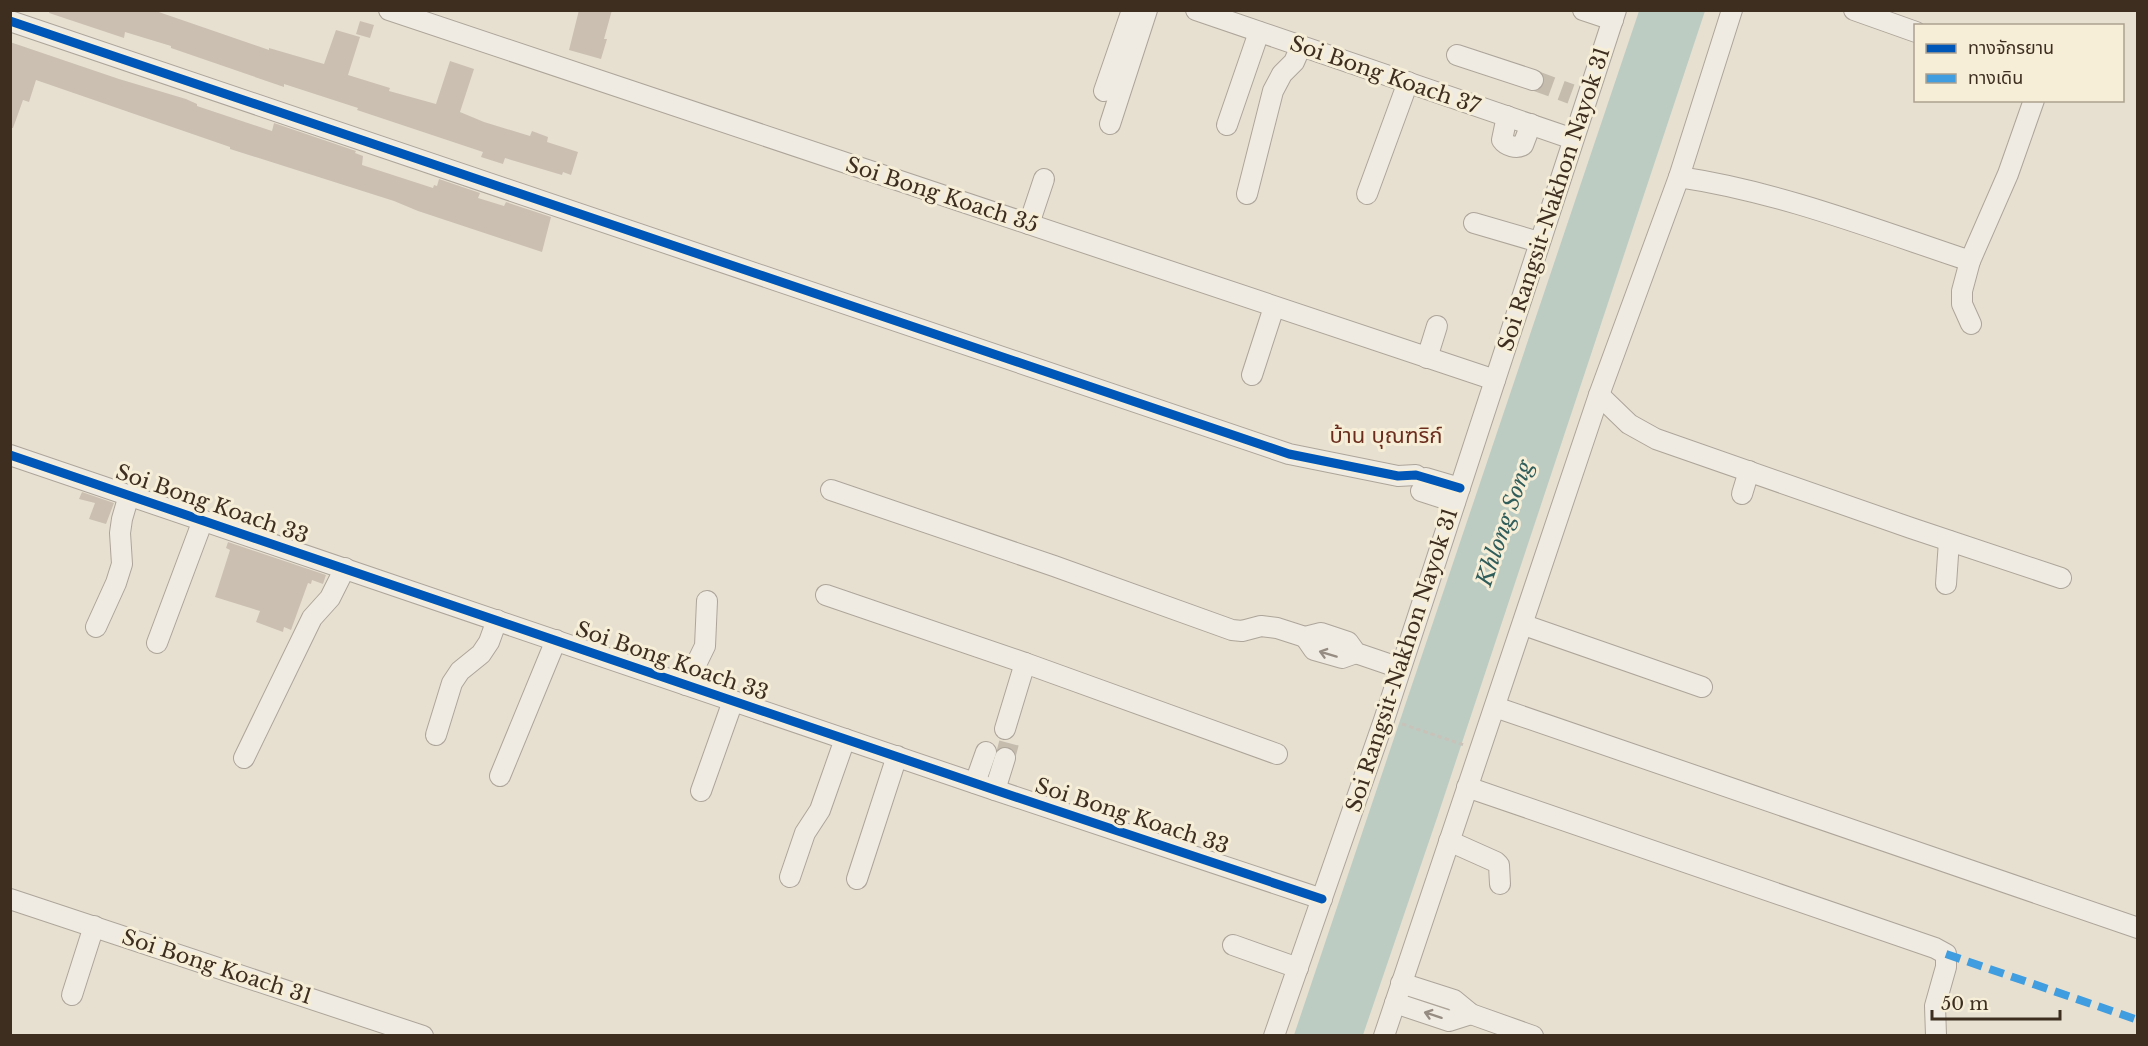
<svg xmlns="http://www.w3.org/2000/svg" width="2148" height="1046" font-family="'Libre Baskerville','Noto Sans Thai',serif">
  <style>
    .water { fill: #bcccc2 }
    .building { fill: #cbbfb2 }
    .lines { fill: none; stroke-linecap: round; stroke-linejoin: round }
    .minor-tunnel { stroke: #c5bcae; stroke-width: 20; stroke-dasharray: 20 10; stroke-linecap: butt }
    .minor-casing { stroke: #ada599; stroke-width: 22 }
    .path { stroke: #c8c2b9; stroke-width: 3; stroke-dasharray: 4.5 3; stroke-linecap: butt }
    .minor { stroke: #efebe3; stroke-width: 20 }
    .quiet { stroke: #3f9de0; stroke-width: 8; stroke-dasharray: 15 8; stroke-linecap: butt }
    .cycleway-casing { stroke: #f7eed8; stroke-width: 13 }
    .cycleway { stroke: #0057b8; stroke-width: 9 }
    .oneway { stroke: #968c82 }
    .labels { text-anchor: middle; stroke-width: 6; stroke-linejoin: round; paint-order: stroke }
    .street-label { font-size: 21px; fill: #3d2e20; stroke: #f7eed8 }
    .neighbourhood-label { font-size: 22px; fill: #6b2e1e; stroke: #f7eed8 }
    .water-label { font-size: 22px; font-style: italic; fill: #2f5d5a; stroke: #f7eed8 }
  </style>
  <rect width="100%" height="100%" fill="#e7e0d1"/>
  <!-- water -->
  <path class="water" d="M1639,11H1705L1438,815L1363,1035H1294Z"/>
  <!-- building -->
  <g class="building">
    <path d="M50,10H153L269,50V48L324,64L336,30L360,37L348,75L390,88L389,91L436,104L450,61L474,69L460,112L484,122L530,136L532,131L548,137L547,142L578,152L571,175L563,172L562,175L505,158L503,164L481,157L483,152L357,110L358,108L284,84V87L171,48V46L125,32L124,38L49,13Z"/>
    <path d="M579,10H612L604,39H607L601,59L569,50Z"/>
    <path d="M360,21L374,25L370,38L356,34Z"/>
    <path d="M10,42L119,79L186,99L197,104V106L272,131L274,123L356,151L355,153L363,156L362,165L433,188L434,185L437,186L439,179L480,193L478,198L504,206L506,202L551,217L542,252L418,211L394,201L230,149V147L36,80L29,102L23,100L13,128H10Z"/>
    <path d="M82,492L114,503L106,524L89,519L95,503L79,499Z"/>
    <path d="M228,542L326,575L323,584L312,580L311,584L308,583L291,630L284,627L283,632L256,622L260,611L215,597L230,550L226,548Z"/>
  </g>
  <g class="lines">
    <!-- minor-tunnel -->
    <g class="minor-tunnel">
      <path d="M1533,80L1571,94"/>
      <path d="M1005,758L1009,743"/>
    </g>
    <!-- minor casing -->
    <g class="minor-casing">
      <g id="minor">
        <path d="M389,10L1495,380"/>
        <path d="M1196,10L1573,139"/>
        <path d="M1583,10L1613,20"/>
        <path d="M1854,10L1916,32"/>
        <path d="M10,21L1289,454L1398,476L1416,475"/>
        <path d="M1457,55L1533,80"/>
        <path d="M1104,91L1132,10"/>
        <path d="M1507,116L1502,140C1506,146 1517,149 1523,145L1531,124"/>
        <path d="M1110,124L1147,10"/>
        <path d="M1227,125L1259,32"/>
        <path d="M1679,177C1780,192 1874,229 1970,261"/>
        <path d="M1247,194L1273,91L1282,74L1294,62L1301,46"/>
        <path d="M1367,194L1408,82"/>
        <path d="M1474,223L1539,242"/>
        <path d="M1029,224L1044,179"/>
        <path d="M1971,324L1962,304V291L1970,261L2008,174L2034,100"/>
        <path d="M1427,358L1437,326"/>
        <path d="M1252,375L1274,307"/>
        <path d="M1599,395L1629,424L1656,439L1911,528L2061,578"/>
        <path d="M10,455L995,790L1322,899"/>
        <path d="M1426,478L1460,488"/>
        <path d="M831,490L1054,566L1232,630L1242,631L1261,626L1277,628L1305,637L1321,633L1348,642L1356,653L1400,668"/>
        <path d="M1421,491L1455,502"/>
        <path d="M1742,494L1749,471"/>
        <path d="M1946,584L1949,541"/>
        <path d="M826,595L1025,663"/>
        <path d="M1524,625L1702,687"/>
        <path d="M96,627L116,583L122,564L120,533L122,519L129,495"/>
        <path d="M1305,637L1314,650L1342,658L1356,653"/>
        <path d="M157,643L203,520"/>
        <path d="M686,685L705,646L707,601"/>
        <path d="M1495,707L2138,928"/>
        <path d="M1005,729L1025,663L1277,754"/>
        <path d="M436,735L452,683L460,671L481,654L489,642L497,620"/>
        <path d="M244,758L312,618L330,598L345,568"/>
        <path d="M500,776L556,640"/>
        <path d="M975,783L986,752"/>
        <path d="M1467,787L1935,948L1946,954V967L1935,1006L1936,1035"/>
        <path d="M995,790L1005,758"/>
        <path d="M701,791L733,701"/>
        <path d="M1449,841L1496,862L1499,865L1500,884"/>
        <path d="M790,877L805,833L820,810L845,739"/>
        <path d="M857,879L897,756"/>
        <path d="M10,899L423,1036"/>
        <path d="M1233,945L1298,968"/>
        <path d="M1401,983L1454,1000L1471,1014L1533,1036"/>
        <path d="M72,995L94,926"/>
        <path d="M1395,1003L1449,1021L1471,1014"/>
        <path d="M1274,1036L1384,720L1616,10"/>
        <path d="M1384,1036L1599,395L1679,177L1732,10"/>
      </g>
    </g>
    <!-- path -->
    <path class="path" d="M1402,724L1464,745"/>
    <!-- minor -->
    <use href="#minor" class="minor"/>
    <!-- quiet -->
    <path class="quiet" d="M1946,954L2138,1020"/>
    <!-- cycleway casing -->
    <g class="cycleway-casing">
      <g id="cycleway">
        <path d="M10,21L1289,454L1398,476L1416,475L1460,488"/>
        <path d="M10,455L995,790L1322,899"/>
      </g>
    </g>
    <!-- cycleway -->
    <use href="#cycleway" class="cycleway"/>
  </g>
  <!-- one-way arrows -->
  <defs><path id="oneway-shaft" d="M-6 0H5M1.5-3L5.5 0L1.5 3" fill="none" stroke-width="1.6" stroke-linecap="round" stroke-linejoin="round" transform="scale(1.5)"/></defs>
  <g class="oneway">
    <use href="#oneway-shaft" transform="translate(1328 654) rotate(-163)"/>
    <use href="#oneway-shaft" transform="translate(1433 1015) rotate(-162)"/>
  </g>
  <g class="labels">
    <!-- street labels -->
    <g class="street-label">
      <text transform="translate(1385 75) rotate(19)" y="7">Soi Bong Koach 37</text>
      <text transform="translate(942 195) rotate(18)" y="7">Soi Bong Koach 35</text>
      <text transform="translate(1554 199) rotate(-72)" y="7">Soi Rangsit-Nakhon Nayok 31</text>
      <text transform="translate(212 504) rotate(19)" y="7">Soi Bong Koach 33</text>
      <text transform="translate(1402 660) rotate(-72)" y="7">Soi Rangsit-Nakhon Nayok 31</text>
      <text transform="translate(672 661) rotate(19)" y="7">Soi Bong Koach 33</text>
      <text transform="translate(1132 816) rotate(18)" y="7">Soi Bong Koach 33</text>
      <text transform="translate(217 967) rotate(18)" y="7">Soi Bong Koach 31</text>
    </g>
    <!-- neighbourhood labels -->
    <g class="neighbourhood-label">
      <text x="1386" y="443">บ้าน บุณฑริก์</text>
    </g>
    <!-- water labels -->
    <g class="water-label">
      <text transform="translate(1504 523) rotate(-71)" y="8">Khlong Song</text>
    </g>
  </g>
  <!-- border -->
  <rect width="2148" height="1046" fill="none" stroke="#3d2e20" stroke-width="24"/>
  <!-- legend -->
  <rect x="1914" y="24" width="210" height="78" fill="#f7eed8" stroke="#ada18e" stroke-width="1.5"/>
  <rect x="1926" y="44" width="30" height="9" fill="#0057b8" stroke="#ada18e" stroke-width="1.5"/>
  <text x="1968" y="54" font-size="18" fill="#3d2e20">ทางจักรยาน</text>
  <rect x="1926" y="74" width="30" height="9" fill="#3f9de0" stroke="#ada18e" stroke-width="1.5"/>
  <text x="1968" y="84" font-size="18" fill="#3d2e20">ทางเดิน</text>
  <!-- scale -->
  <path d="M1932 1010v9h128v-9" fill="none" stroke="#3d2e20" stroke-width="3"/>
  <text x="1941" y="1010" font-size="18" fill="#3d2e20" stroke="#f7eed8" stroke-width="4.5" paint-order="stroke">50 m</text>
</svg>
